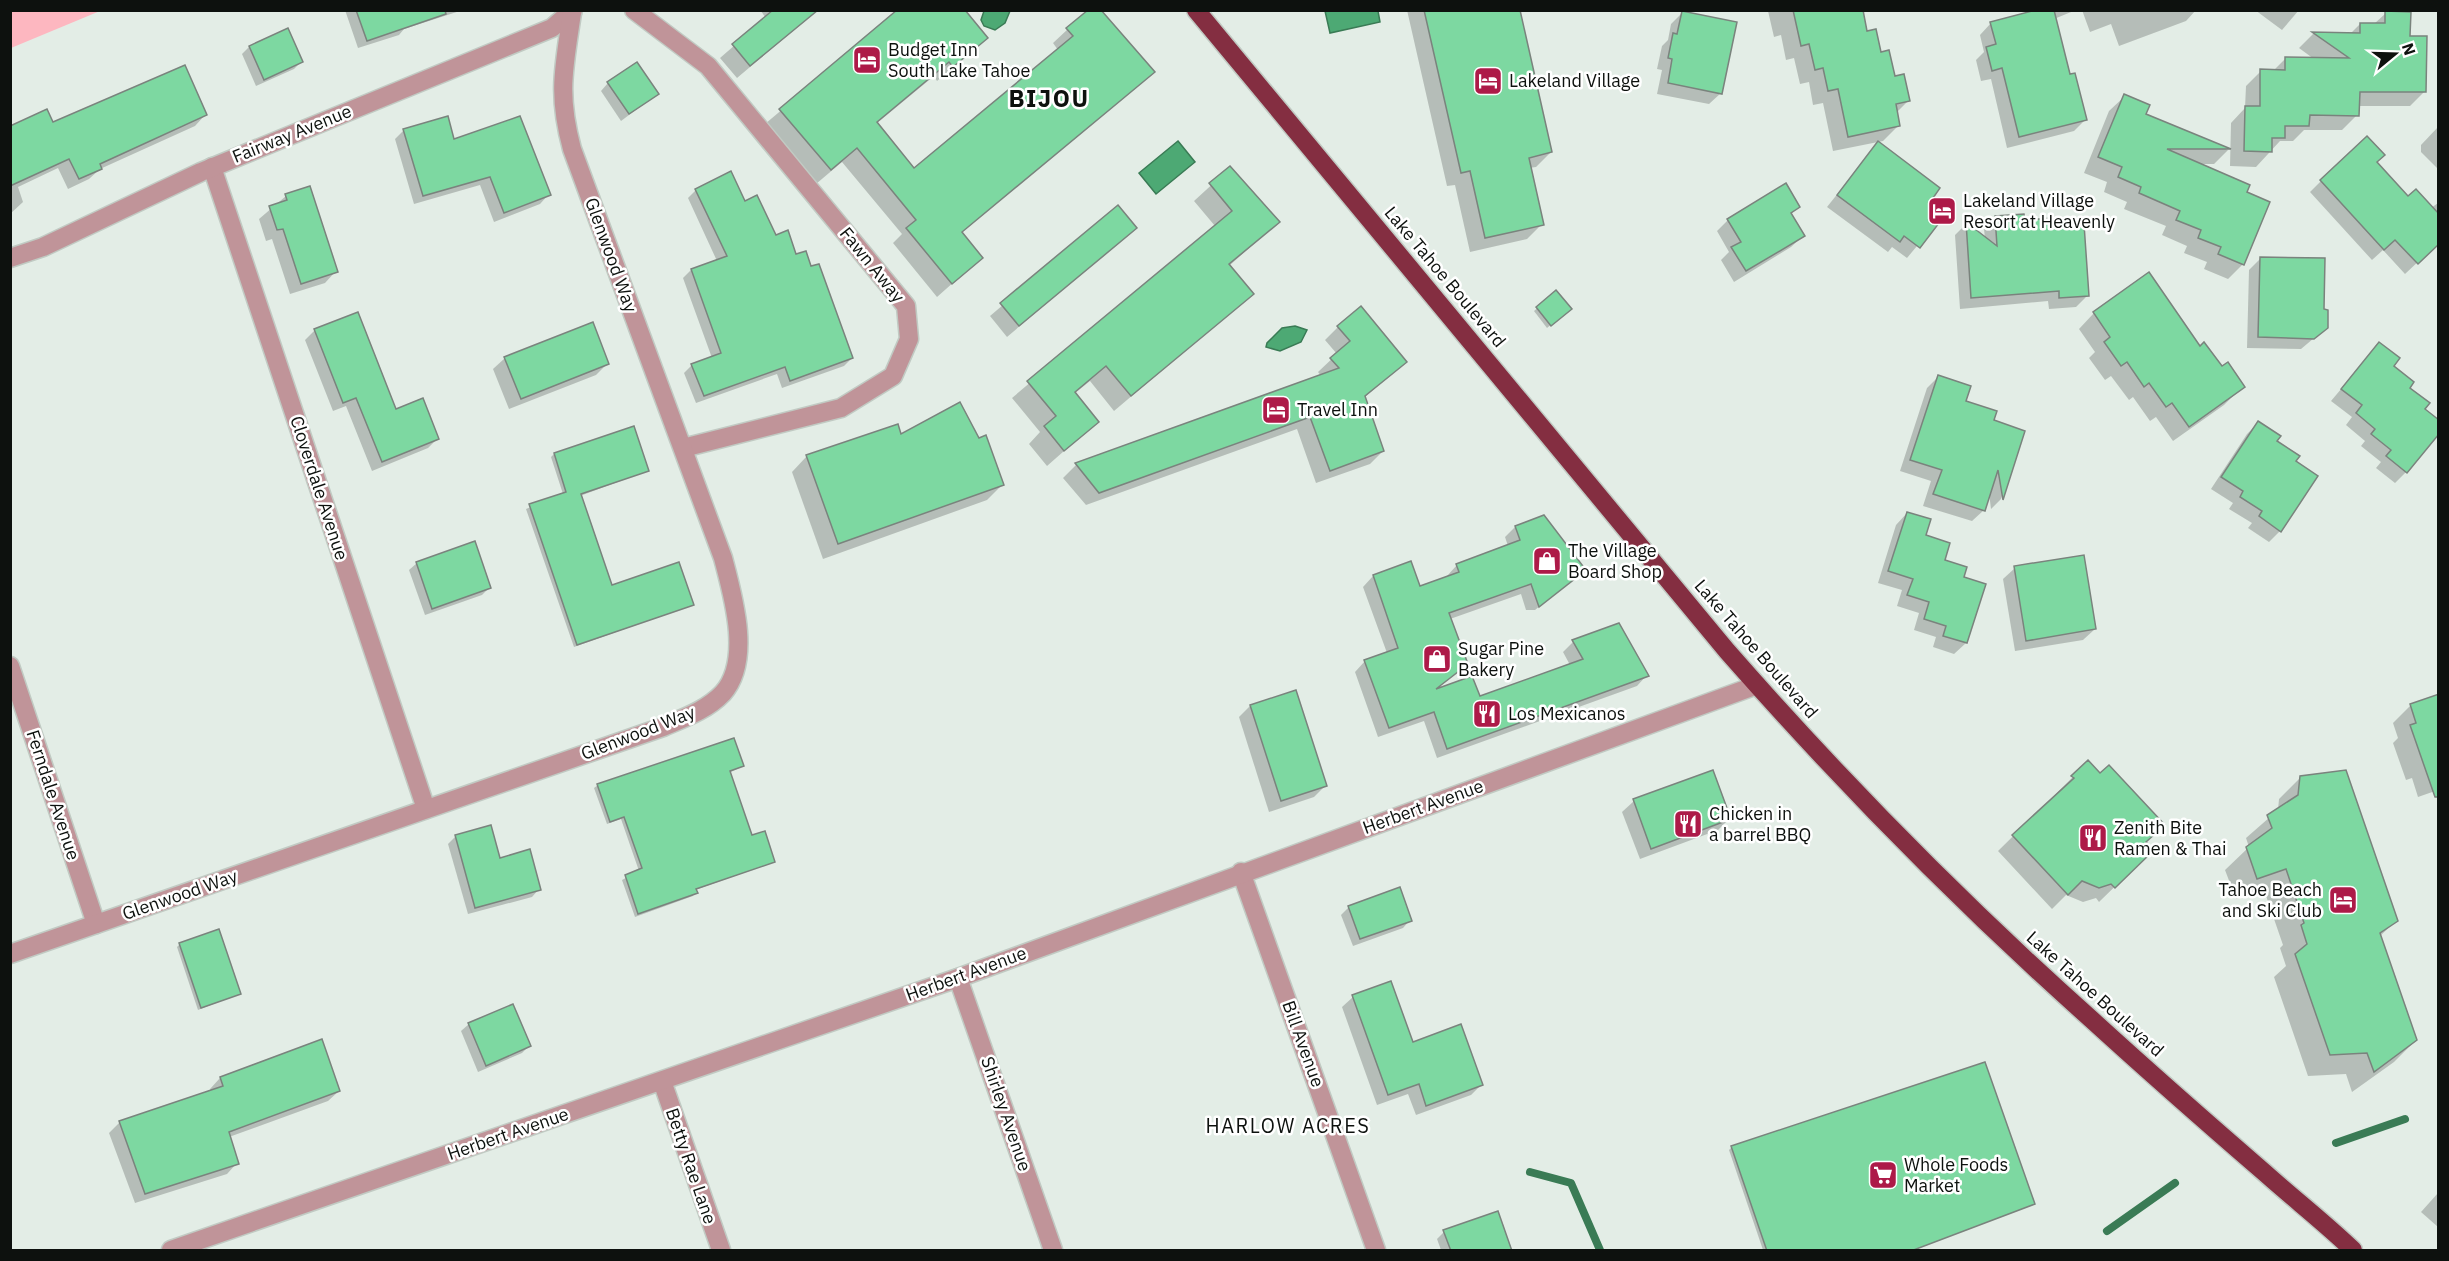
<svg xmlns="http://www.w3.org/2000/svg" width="2449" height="1261" font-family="'IBM Plex Sans',sans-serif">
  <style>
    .green { fill: #fdb7c0 }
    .water { fill: #4da974; stroke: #3a7b55; stroke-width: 1.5 }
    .shadow { fill: #0003 }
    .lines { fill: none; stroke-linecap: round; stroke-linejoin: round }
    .stream { stroke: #3a7b55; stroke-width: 8 }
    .building { fill: #7dd8a1; stroke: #7a837d; stroke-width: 1.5 }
    .minor-casing { stroke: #c1cac3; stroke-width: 21 }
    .highway-casing { stroke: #c1cac3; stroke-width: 21 }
    .minor { stroke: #c09499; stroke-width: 18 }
    .highway { stroke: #842e41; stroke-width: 18 }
    .labels { text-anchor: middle; stroke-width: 5; stroke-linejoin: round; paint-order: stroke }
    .poi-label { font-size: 18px; fill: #0d110e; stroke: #fff; text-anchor: start }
    .street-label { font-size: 18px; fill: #0d110e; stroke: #fff }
    .neighbourhood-label { font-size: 20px; letter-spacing: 1.5px; fill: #0d110e; stroke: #fff }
    .district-label { font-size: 24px; font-weight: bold; letter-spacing: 1.5px; fill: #0d110e; stroke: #fff }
  </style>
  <rect width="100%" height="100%" fill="#e3ede6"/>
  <!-- green -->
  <path class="green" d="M11,10H100V11L11,48Z"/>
  <!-- water -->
  <g class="water">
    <path d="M984,11V10L1010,11L1005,23L995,30L984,26L981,20Z"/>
    <path d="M1325,11H1378L1380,22L1330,33Z"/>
    <path d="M1178,141L1195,162L1156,194L1139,173Z"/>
    <path d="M1295,326L1307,330L1301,342L1280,351L1266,347L1267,343L1282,328Z"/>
  </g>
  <!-- shadow -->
  <g class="shadow">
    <path d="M345,10H463L404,29L399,35L358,48Z"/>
    <path d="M760,10H818L737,78L720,58L766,18Z"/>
    <path d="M900,10L986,38L937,81L934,76L876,124L914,170L1058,50L1053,43L1068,29L1153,72L961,233L981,258L937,297L893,243L902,234L842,162L816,184L765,124Z"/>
    <path d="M1407,10H1518L1551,152L1536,167L1529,168L1542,224L1527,239L1470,252L1455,185L1447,186Z"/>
    <path d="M1761,10H1861L1866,32L1908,101L1896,113L1899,125L1883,141L1833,151L1823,103L1813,105L1809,82L1800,84L1794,58L1786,60L1781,35L1774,37L1768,11Z"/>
    <path d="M2042,10H2076L2054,19L2069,76L2086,119L2074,131L2007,148L1991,79L1981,81L1976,60L1984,52L1980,35L1991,23Z"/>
    <path d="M2082,10H2196L2186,21L2119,46L2111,24L2090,32Z"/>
    <path d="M2255,10H2299L2282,30Z"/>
    <path d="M1683,12L1721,93L1709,104L1657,94L1662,70L1657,69L1662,46L1668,40L1671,24Z"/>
    <path d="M2386,13L2409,38L2425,91L2410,106H2358L2357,115L2342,130H2304L2293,141H2280L2256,167L2230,166L2231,123L2245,108L2246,86L2261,71H2273L2285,59H2314L2299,48L2313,34H2350L2360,24H2374Z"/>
    <path d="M249,47L301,62L294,69L256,86L242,54Z"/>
    <path d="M608,83L657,94L621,121L601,91Z"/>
    <path d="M2125,96L2144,115L2228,150L2214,164H2197L2245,192L2243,264L2228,279L2204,269L2207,262L2184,253L2187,246L2162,235L2166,226L2124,209L2127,202L2104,192L2107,182L2084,173L2109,111Z"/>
    <path d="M205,115L195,126L100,169L89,179L68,189L58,168L18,187L23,202L10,214V127Z"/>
    <path d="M2438,127V169L2421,152V145Z"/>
    <path d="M404,130L453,141L549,194L540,204L494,222L480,185L414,204L395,139Z"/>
    <path d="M1878,143L1930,198L1947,210L1907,258L1892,247L1888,252L1827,207Z"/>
    <path d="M2376,162L2408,198L2431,208L2438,203V243L2405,274L2383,250L2372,260L2310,192L2321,181Z"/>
    <path d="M1230,168L1278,222L1229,266L1252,294L1114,411L1090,381L1074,394L1097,422L1047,466L1029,444L1040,432L1012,398L1215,226L1194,201Z"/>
    <path d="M731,173L745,203L795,256L852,358L844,366L782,388L777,374L696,403L684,373L692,365L712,358L683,278L691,270L717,261L688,198L696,190Z"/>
    <path d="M286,196L336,271L325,283L290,294L272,239L266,241L259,219Z"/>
    <path d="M1118,207L1135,228L1007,337L990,316Z"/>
    <path d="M1798,207L1790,215L1803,236L1791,247L1734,282L1721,260L1729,252L1717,231L1728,220Z"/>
    <path d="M1995,218L2053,227L2088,295L2076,307L2049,309L2048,301L1960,309L1955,235L1966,224L1985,239L1984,229Z"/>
    <path d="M2260,259L2322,311L2326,328L2301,349L2247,348L2249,270Z"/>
    <path d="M2149,274L2200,348L2240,389L2224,405L2173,441L2156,417L2150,421L2133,397L2129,400L2111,376L2105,380L2089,358L2095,352L2079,329L2094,313Z"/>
    <path d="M1556,292L1566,312L1547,328L1534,311Z"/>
    <path d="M1338,327L1405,361L1364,398L1383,451L1370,464L1316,483L1297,429L1086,505L1063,478L1076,465L1321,376L1318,372L1337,354L1325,340Z"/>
    <path d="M315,330L395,411L437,439L428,448L372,471L346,406L333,411L305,340Z"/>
    <path d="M2379,344L2423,410L2406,472L2395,483L2376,468L2381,462L2361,446L2365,441L2346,425L2352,417L2331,401Z"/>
    <path d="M505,358L608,363L596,375L509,409L493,369Z"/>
    <path d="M1938,377L1964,402L1992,421L2023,432L2001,499L1991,509L1989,493L1984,510L1972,521L1923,506L1931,481L1900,471L1927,388Z"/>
    <path d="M2258,423L2294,461L2280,531L2269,542L2248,528L2252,523L2229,509L2233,503L2211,489L2247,434Z"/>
    <path d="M633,428L647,471L580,496L611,587L692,605L574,647L526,509L563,494L551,457L554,454Z"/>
    <path d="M900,436L1002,485L987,500L823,559L792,472L807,456Z"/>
    <path d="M1907,513L1943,561L1962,578L1984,585L1966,643L1954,654L1933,647L1936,637L1914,630L1919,613L1897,606L1902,590L1878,583L1896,525Z"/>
    <path d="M1515,527L1584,569L1535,610H1526L1521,594L1450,619L1466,663L1434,691L1479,698L1570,665L1563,652L1573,642L1619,625L1647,675L1637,686L1437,758L1424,721L1378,737L1355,672L1365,661L1387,653L1363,587L1373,576L1410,563L1419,588L1448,578L1447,576L1457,565L1508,546L1505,537Z"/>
    <path d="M417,563L489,588L482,595L425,615L409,570Z"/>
    <path d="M2015,568L2095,629L2083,640L2015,651L2003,579Z"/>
    <path d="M2438,696V790L2418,797L2412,778L2406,780L2393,743L2398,738L2393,723L2410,706Z"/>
    <path d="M1250,706L1325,786L1314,797L1269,812L1239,717Z"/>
    <path d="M2088,762L2137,865L2099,902L2096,898L2083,902L2066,895L2052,909L1998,851Z"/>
    <path d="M743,766L729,773L751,837L774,862L695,890L693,896L635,917L622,880L639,871L621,819L607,824L594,788L598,785Z"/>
    <path d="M2301,777L2396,921L2380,936L2416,1040L2394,1062L2352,1092L2346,1074L2308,1076L2274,977L2286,966L2280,948L2283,945L2264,890L2236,899L2225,870L2249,847L2246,838L2278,810L2279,799Z"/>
    <path d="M1634,801L1729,819L1718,830L1640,859L1622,812Z"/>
    <path d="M456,836L499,859L539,889L532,897L468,914L448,844Z"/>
    <path d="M1349,907L1410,920L1403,928L1353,946L1341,915Z"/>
    <path d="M180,944L239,994L198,1010L177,947Z"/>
    <path d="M1353,997L1412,1044L1481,1085L1471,1095L1416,1115L1408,1094L1377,1105L1342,1007Z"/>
    <path d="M469,1024L529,1046L522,1053L478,1072L461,1031Z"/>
    <path d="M220,1078L339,1091L328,1101L229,1137L237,1163L227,1174L135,1203L109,1133L120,1122L211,1091L210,1089Z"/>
    <path d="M1732,1147L2033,1204L1914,1250H1763L1729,1150Z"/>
    <path d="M2438,1193V1227L2421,1212Z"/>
    <path d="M1444,1232L1507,1250H1441L1437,1239Z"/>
  </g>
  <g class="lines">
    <!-- stream -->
    <g class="stream">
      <path d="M2336,1143L2405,1119"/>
      <path d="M1530,1172L1571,1183L1600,1250"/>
      <path d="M2107,1231L2175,1183"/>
    </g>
  </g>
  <!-- building -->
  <g class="building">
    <path d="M356,10H445L446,14L367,41Z"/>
    <path d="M773,10H818L750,66L732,44Z"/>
    <path d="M897,10H965L988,38L953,67L949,62L877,122L914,168L1073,36L1066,28L1088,10H1101L1155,72L962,232L983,258L952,284L906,228L916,220L857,148L831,170L779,109Z"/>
    <path d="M1424,10H1520L1552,152L1529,158L1544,225L1485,238L1470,171L1461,173Z"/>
    <path d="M1793,10H1863L1867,31L1876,29L1881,52L1889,50L1895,76L1904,74L1910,101L1896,104L1900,126L1848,137L1838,89L1828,91L1823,68L1815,70L1809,44L1801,46Z"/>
    <path d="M2036,10H2054L2070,74L2075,73L2087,120L2019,137L2002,68L1992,71L1986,47L1996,44L1990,22Z"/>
    <path d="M1682,11L1737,22L1722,94L1668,83L1672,59L1668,58L1673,33L1677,34Z"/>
    <path d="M2385,11L2411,12L2410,36H2427L2426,92H2360L2359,116L2310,115L2309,126H2285V138H2272V152L2244,151L2245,106H2260V69L2285,70V57L2349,58L2312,32L2360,33V23H2385Z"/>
    <path d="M288,28L303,62L264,80L249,46Z"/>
    <path d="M637,62L659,94L629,114L607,82Z"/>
    <path d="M185,65L207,115L100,164L102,169L79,179L69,159L10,186V126L47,109L53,122Z"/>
    <path d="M2124,94L2150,105L2146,114L2231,149H2167L2250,185L2247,192L2270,202L2244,265L2218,254L2221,247L2198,238L2201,230L2176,220L2180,211L2139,193L2141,187L2118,177L2122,167L2098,157Z"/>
    <path d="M448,116L454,139L520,116L551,195L504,213L490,177L423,196L403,129Z"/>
    <path d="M2367,136L2385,155L2377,162L2408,196L2416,189L2439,214V244L2418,264L2395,240L2384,250L2320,180Z"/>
    <path d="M1878,141L1940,188L1933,198L1949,210L1920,248L1904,236L1900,242L1837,195Z"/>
    <path d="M1230,166L1280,222L1229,264L1254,294L1131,396L1106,366L1075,392L1099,422L1064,451L1044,426L1056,416L1027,381L1232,211L1209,183Z"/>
    <path d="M731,171L745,201L757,195L776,235L788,230L796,254L806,251L811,266L819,264L853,358L790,381L785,367L704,396L691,364L721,353L691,269L727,256L695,189Z"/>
    <path d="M1786,183L1800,207L1791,213L1805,236L1746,271L1731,247L1741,242L1727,219Z"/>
    <path d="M310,186L338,272L301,284L283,229L277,230L269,206L287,200L285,194Z"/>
    <path d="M1118,205L1137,228L1019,326L1000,303Z"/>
    <path d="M2024,214L2025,220L2054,218L2055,226L2084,224L2089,296L2059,298V291L1971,298L1966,222L1997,246L1995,216Z"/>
    <path d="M2260,257L2325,258L2324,309L2328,310V328L2314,339L2258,337Z"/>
    <path d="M2149,272L2200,346L2204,342L2222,366L2228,362L2245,387L2189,427L2172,403L2166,407L2149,383L2144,387L2127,362L2121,366L2104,342L2110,337L2093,312Z"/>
    <path d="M1556,290L1572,309L1551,326L1536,307Z"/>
    <path d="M1361,306L1407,362L1365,396L1384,451L1330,471L1310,417L1099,493L1075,463L1339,368L1330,358L1350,341L1337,326Z"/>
    <path d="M358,312L396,409L423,398L439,439L382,462L356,398L343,403L314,329Z"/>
    <path d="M593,322L609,364L521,399L504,357Z"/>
    <path d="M2379,342L2400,358L2394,366L2414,382L2410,388L2430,403L2425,409L2439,420V434L2407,473L2386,456L2391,450L2371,434L2375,429L2356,413L2362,405L2341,389Z"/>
    <path d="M1938,375L1971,386L1966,401L1997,411L1994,420L2025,431L2003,500L1998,470L1985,511L1933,494L1942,470L1910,460Z"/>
    <path d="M960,402L979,438L986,435L1004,485L838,544L806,455L898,424L901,434Z"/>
    <path d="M2258,421L2281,436L2277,441L2300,456L2296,461L2318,476L2281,532L2259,516L2262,511L2240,497L2243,491L2221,477Z"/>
    <path d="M634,426L649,471L581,494L612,585L679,562L694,605L577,645L529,504L566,492L554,453Z"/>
    <path d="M1907,512L1931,519L1926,535L1950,543L1945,560L1967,567L1964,577L1986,584L1967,643L1943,636L1946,626L1924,619L1929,602L1907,595L1913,579L1888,571Z"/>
    <path d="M1544,515L1586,570L1539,607L1531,584L1449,613L1468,664L1436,689L1472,676L1480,696L1583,659L1572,640L1619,623L1649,676L1447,749L1434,712L1389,728L1364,660L1398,648L1373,575L1411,561L1420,586L1459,572L1456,564L1520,540L1515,526Z"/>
    <path d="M475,541L491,588L432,609L416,562Z"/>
    <path d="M2084,555L2096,629L2026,641L2014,566Z"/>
    <path d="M1296,690L1327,786L1281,801L1250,705Z"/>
    <path d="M2439,694V797H2435L2410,725L2416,723L2410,704Z"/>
    <path d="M734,738L744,766L730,771L752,835L765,831L775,862L696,889L698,893L638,914L625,875L642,868L624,817L610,822L597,784Z"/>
    <path d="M2088,760L2100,773L2109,765L2165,825L2146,842L2154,850L2115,888L2111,884L2099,888L2082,881L2068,895L2012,835L2074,778L2071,776Z"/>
    <path d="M1713,770L1731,819L1651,849L1633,799Z"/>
    <path d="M2346,770L2398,921L2380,933L2417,1040L2374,1072L2367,1053L2330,1055L2295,954L2307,944L2301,925L2304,923L2286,869L2257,879L2246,847L2272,828L2267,815L2298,795L2300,776Z"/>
    <path d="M491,825L500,858L530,849L541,890L475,908L455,835Z"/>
    <path d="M1400,887L1412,921L1360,939L1348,906Z"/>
    <path d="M219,929L241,994L201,1008L179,943Z"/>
    <path d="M1391,981L1413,1042L1461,1024L1483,1085L1426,1106L1419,1084L1388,1095L1352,995Z"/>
    <path d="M513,1004L531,1046L486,1066L468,1023Z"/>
    <path d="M322,1039L340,1091L229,1132L239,1164L145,1194L119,1121L223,1086L220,1077Z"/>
    <path d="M1985,1062L2035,1204L1911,1251H1767L1731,1146Z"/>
    <path d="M1498,1211L1512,1251H1451L1443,1230Z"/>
  </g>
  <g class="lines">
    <!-- minor casing -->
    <g class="minor-casing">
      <g id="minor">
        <path d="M634,10L708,66L906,306L909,339L893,376L841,408L683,448"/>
        <path d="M212,167L426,809"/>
        <path d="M10,258L43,247L201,172L552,28L573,10"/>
        <path d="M10,666L96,924"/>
        <path d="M1241,872L1376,1250"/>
        <path d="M10,954L663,727C684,718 707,710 723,693C752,660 733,596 723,558L572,149C557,94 564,67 572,13"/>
        <path d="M958,978L1053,1250"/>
        <path d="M662,1081L721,1250"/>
        <path d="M171,1250L958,978L1757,685"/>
      </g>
    </g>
    <!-- highway casing -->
    <g class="highway-casing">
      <path id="highway" d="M1196,10L1727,651C1841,781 1962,904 2091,1019C2148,1071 2206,1122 2265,1173C2294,1199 2325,1223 2353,1250"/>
    </g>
    <!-- minor -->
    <use href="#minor" class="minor"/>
    <!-- highway -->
    <use href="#highway" class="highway"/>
  </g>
  <!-- icons -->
  <defs>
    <g id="hotel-square" transform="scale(1.5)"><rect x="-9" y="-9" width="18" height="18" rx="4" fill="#ad1a48" stroke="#fff"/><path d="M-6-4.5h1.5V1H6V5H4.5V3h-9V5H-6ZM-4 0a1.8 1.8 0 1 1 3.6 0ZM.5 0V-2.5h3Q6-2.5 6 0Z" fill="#fff"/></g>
    <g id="shop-square" transform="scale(1.5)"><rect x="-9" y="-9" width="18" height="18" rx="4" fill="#ad1a48" stroke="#fff"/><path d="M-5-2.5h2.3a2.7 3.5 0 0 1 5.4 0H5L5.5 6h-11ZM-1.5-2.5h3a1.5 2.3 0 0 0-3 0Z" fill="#fff"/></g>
    <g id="restaurant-square" transform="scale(1.5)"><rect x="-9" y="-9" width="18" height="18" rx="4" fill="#ad1a48" stroke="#fff"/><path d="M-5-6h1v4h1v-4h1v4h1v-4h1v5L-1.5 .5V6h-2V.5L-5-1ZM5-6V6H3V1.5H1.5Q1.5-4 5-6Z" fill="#fff"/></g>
    <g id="supermarket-square" transform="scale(1.5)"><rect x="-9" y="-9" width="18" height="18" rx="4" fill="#ad1a48" stroke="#fff"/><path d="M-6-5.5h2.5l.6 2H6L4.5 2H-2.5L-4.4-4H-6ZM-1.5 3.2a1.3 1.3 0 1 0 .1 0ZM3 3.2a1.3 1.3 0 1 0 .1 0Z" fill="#fff"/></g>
  </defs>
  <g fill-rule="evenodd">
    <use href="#hotel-square" x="867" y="60"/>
    <use href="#hotel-square" x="1488" y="81"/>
    <use href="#hotel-square" x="1942" y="211"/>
    <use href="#hotel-square" x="1276" y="410"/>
    <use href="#shop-square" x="1547" y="561"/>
    <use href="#shop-square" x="1437" y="659"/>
    <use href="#restaurant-square" x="1487" y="714"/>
    <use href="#restaurant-square" x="1688" y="824"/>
    <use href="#restaurant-square" x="2093" y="838"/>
    <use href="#hotel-square" x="2343" y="900"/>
    <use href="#supermarket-square" x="1883" y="1175"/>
  </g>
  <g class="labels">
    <!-- poi labels -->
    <g class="poi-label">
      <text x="888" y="56">Budget Inn<tspan x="888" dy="21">South Lake Tahoe</tspan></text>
      <text x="1509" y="87">Lakeland Village</text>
      <text x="1963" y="207">Lakeland Village<tspan x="1963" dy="21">Resort at Heavenly</tspan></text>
      <text x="1297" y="416">Travel Inn</text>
      <text x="1568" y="557">The Village<tspan x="1568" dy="21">Board Shop</tspan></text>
      <text x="1458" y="655">Sugar Pine<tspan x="1458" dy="21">Bakery</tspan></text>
      <text x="1508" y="720">Los Mexicanos</text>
      <text x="1709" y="820">Chicken in<tspan x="1709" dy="21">a barrel BBQ</tspan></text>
      <text x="2114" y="834">Zenith Bite<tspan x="2114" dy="21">Ramen &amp; Thai</tspan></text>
      <text x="2322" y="896" text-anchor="end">Tahoe Beach<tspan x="2322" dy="21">and Ski Club</tspan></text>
      <text x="1904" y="1171">Whole Foods<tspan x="1904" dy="21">Market</tspan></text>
    </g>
    <!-- street labels -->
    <g class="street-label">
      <text transform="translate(292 134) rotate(-22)" y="6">Fairway Avenue</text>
      <text transform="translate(611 255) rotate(70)" y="6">Glenwood Way</text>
      <text transform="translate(872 265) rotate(51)" y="6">Fawn Away</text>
      <text transform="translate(1445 277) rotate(50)" y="6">Lake Tahoe Boulevard</text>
      <text transform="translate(319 488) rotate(72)" y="6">Cloverdale Avenue</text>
      <text transform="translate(1756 649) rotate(49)" y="6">Lake Tahoe Boulevard</text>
      <text transform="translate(638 733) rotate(-21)" y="6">Glenwood Way</text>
      <text transform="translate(53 795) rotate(72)" y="6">Ferndale Avenue</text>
      <text transform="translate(1423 807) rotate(-20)" y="6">Herbert Avenue</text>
      <text transform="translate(180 895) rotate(-19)" y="6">Glenwood Way</text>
      <text transform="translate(966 974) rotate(-20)" y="6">Herbert Avenue</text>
      <text transform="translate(2095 994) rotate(42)" y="6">Lake Tahoe Boulevard</text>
      <text transform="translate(1303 1044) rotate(70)" y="6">Bill Avenue</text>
      <text transform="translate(1006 1114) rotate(71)" y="6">Shirley Avenue</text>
      <text transform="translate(508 1134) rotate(-19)" y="6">Herbert Avenue</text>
      <text transform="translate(691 1166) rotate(71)" y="6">Betty Rae Lane</text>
    </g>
    <!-- neighbourhood labels -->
    <g class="neighbourhood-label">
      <text x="1288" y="1133">HARLOW ACRES</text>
    </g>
    <!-- district labels -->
    <g class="district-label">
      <text x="1049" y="107">BIJOU</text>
    </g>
  </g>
  <!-- border -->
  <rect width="2449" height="1261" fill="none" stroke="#0d110e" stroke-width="24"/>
  <!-- north arrow -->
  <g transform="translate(2395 54) rotate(71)" stroke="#ffffff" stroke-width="4.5" paint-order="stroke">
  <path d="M0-4.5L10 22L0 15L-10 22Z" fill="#0d110e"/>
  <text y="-9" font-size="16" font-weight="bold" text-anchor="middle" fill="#0d110e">N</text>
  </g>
</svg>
